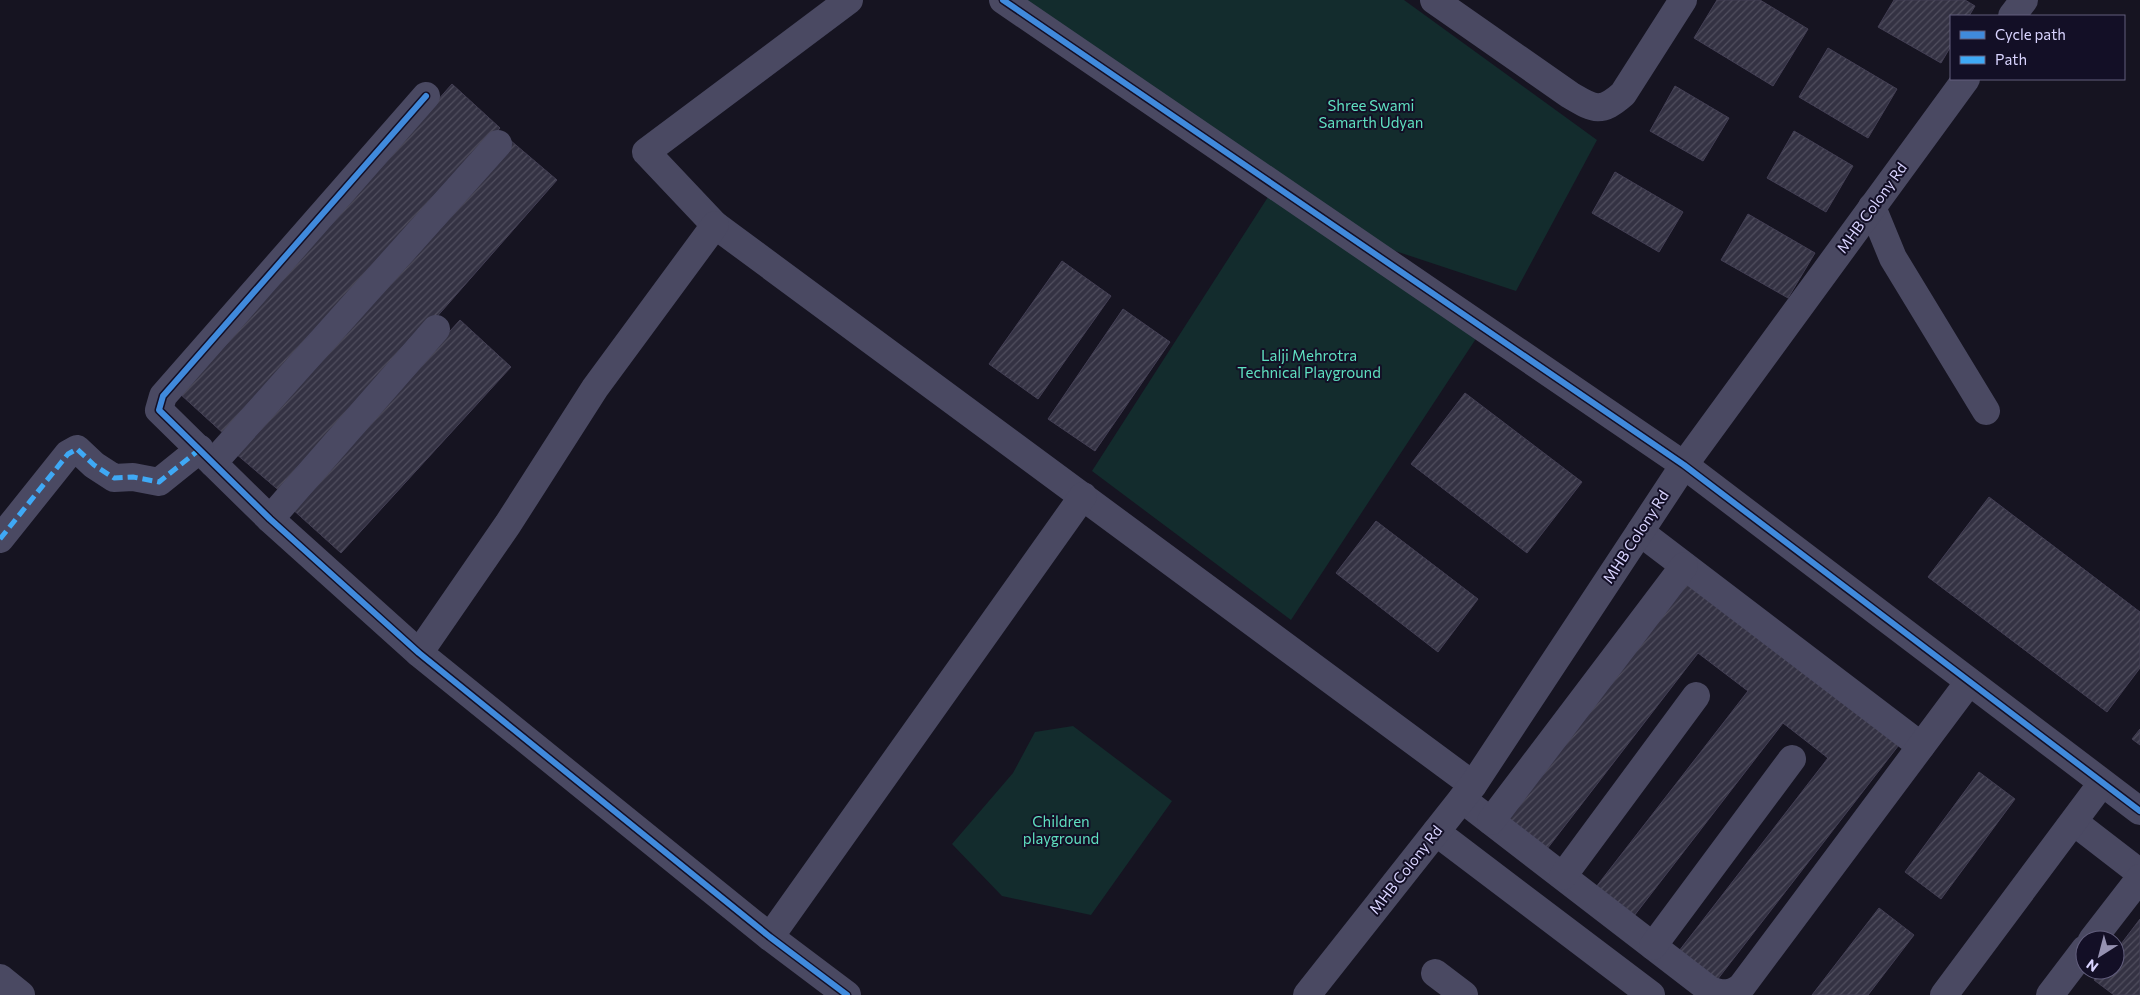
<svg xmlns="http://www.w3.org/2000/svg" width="2140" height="995" font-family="Commissioner,sans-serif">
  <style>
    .green { fill: #132c2d }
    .building { fill: url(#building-hatch); stroke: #433f54 }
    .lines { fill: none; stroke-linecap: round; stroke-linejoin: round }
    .minor { stroke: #4a4962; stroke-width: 28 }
    .quiet { stroke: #3fa9f5; stroke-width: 5; stroke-dasharray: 10 5; stroke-linecap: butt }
    .cycleway-casing { stroke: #130f26; stroke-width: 9 }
    .cycleway { stroke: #408adc; stroke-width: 6 }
    .labels { text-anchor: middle; stroke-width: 4; stroke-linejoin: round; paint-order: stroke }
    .park-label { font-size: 15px; fill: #5fe0c0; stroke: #130f26 }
    .street-label { font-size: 15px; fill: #d9d4ff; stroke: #130f26 }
  </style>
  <defs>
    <pattern id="building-hatch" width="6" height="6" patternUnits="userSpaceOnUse" patternTransform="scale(1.25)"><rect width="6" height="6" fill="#343243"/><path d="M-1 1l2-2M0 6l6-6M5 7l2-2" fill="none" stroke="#514f5f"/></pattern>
  </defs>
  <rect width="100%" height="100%" fill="#161421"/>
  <!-- green -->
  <g class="green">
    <path d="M1007,0H1404L1597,140L1516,291L1350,236L1483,328L1291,620L1092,471L1275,186Z"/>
    <path d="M1073,726L1172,801L1091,915L1002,896L952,844L1013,773L1035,732Z"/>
  </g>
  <!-- building -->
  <g class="building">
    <path d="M1717,0H1760L1808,29L1773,86L1694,38Z"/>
    <path d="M1894,0H1965L1975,6L1969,16H1951V46L1941,63L1878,27Z"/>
    <path d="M1828,48L1897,89L1868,138L1799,97Z"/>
    <path d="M452,84L500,128L224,434L179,393Z"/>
    <path d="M1675,86L1729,118L1703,161L1650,131Z"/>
    <path d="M1794,131L1853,166L1826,212L1767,178Z"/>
    <path d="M510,140L557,180L282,493L235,453Z"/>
    <path d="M1615,172L1683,212L1659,252L1592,213Z"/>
    <path d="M1748,214L1815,253L1788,298L1721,260Z"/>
    <path d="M1062,261L1111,296L1038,399L989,364Z"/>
    <path d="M1123,309L1170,342L1095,451L1048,419Z"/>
    <path d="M460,320L511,367L341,553L290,507Z"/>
    <path d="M1465,393L1582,482L1527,553L1411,464Z"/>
    <path d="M1989,497L2140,612V668L2107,712L1928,577Z"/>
    <path d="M1376,521L1478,599L1438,652L1336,573Z"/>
    <path d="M1687,576L1902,741L1717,980L1679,951L1828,758L1783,723L1634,916L1596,887L1748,691L1698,653L1547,849L1502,815Z"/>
    <path d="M2140,729V745L2132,739Z"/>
    <path d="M1979,772L2015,799L1941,899L1905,872Z"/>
    <path d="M1879,908L1914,935L1868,995H1812Z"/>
    <path d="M2140,919V995H2114L2094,980L2102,970H2115V952Z"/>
  </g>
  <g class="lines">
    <!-- minor -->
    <g class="minor">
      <path d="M849,0L646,152L715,225L1473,785"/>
      <path d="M1003,0L1684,465L2140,811"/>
      <path d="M1434,0L1570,95C1594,109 1600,114 1623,94L1683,0"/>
      <path d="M2012,16L2024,0"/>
      <path d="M426,96L163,396L159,410L270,519L419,653L770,937L847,995"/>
      <path d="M1872,207L1893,258L1986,411"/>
      <path d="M213,463L498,144"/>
      <path d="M270,519L436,329"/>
      <path d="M1640,532L1921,746"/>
      <path d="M0,539L68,454L77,449L94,465L114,478L133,477L159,482L200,449"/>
      <path d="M419,653L508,524L595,388L715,225"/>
      <path d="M1462,799L1710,990C1723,995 1731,995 1742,986L1969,682"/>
      <path d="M1491,821L1684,566"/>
      <path d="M2074,822L2140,873"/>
      <path d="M1436,832L1651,995"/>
      <path d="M1563,876L1696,696"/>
      <path d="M770,937L1083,496"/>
      <path d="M2092,940L2140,878"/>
      <path d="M1653,946L1792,759"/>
      <path d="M1435,973L1464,995"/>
      <path d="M0,978L21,995"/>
      <path d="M1307,995L1473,785L1684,465L1966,79"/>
      <path d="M1944,995L2102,783"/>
      <path d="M2050,995L2085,949"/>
    </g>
    <!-- quiet -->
    <path class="quiet" d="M0,539L68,454L77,449L94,465L114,478L133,477L159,482L200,449"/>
    <!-- cycleway casing -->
    <g class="cycleway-casing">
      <g id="cycleway">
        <path d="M1003,0L1684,465L2140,811"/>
        <path d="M426,96L163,396L159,410L270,519L419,653L770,937L847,995"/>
      </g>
    </g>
    <!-- cycleway -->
    <use href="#cycleway" class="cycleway"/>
  </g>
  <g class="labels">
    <!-- park labels -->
    <g class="park-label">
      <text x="1371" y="111">Shree Swami<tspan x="1371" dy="17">Samarth Udyan</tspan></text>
      <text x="1309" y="361">Lalji Mehrotra<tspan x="1309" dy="17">Technical Playground</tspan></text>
      <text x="1061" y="827">Children<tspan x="1061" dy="17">playground</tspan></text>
    </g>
    <!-- street labels -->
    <g class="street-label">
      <text transform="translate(1872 208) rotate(-54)" y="5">MHB Colony Rd</text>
      <text transform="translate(1636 537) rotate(-57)" y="5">MHB Colony Rd</text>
      <text transform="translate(1406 870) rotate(-52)" y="5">MHB Colony Rd</text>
    </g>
  </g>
  <!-- legend -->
  <rect x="1950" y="15" width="175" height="65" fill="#130f26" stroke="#625e7d"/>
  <rect x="1960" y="31" width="25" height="8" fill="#408adc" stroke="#625e7d"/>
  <text x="1995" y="40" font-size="15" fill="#d9d4ff">Cycle path</text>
  <rect x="1960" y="56" width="25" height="8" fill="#3fa9f5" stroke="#625e7d"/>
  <text x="1995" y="65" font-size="15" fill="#d9d4ff">Path</text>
  <!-- north arrow -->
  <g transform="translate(2100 955) rotate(216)"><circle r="24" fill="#130f26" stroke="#625e7d"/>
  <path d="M0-4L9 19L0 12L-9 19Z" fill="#9591b1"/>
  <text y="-8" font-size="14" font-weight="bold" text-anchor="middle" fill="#d9d4ff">N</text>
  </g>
</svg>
